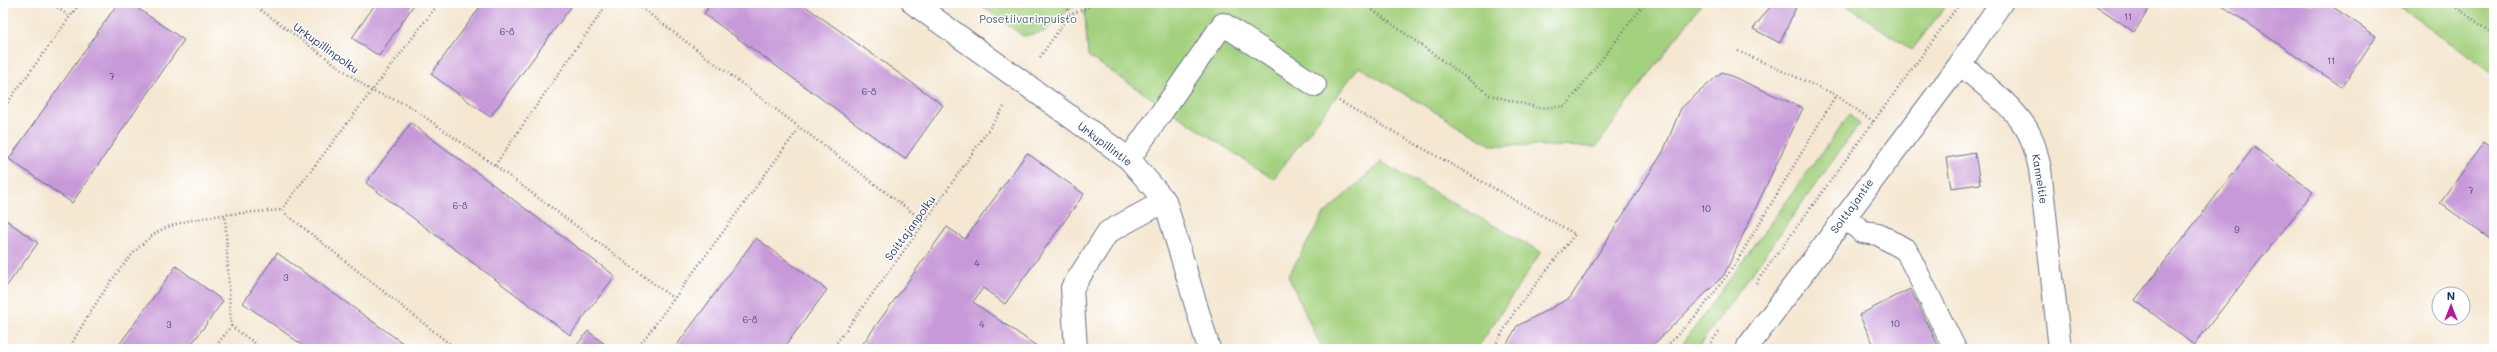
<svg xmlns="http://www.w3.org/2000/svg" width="2497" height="352" font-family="Mali,sans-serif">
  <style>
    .green { fill: #a4d17f; stroke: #60806e }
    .building { fill: #c799d8 }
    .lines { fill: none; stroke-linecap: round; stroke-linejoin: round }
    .minor-casing { stroke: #676f86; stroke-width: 24 }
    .major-casing { stroke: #676f86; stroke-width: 24 }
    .path { stroke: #676f86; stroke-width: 2.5; stroke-dasharray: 1 3; stroke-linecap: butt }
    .minor { stroke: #fff; stroke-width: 22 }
    .major { stroke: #fff; stroke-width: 22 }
    .labels { text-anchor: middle; stroke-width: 3; stroke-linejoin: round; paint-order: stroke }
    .number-label { font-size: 9px; fill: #464a7c }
    .park-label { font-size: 11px; fill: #446068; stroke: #fff }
    .street-label { font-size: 11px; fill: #1b2f5e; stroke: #fff }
  </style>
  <rect width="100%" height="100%" fill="#fff"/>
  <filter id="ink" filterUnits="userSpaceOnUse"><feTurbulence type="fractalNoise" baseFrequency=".025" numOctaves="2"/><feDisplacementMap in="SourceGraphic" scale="8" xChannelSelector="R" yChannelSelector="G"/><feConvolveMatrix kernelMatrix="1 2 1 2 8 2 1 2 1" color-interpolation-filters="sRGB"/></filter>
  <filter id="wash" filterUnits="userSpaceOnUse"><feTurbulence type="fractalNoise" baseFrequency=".012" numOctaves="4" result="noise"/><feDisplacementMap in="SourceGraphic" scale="16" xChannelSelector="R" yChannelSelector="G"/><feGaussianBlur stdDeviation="0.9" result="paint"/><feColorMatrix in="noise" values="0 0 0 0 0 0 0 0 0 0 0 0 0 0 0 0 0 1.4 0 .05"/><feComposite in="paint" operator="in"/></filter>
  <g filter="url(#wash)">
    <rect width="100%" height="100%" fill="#f5e7d1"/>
    <!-- green -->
    <g class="green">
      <path d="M978,3H1077L1043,32L1023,36Z"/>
      <path d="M1084,3H1702L1596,147L1491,145L1359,67L1273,179L1088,56Z"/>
      <path d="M1843,3H1948L1912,50Z"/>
      <path d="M2396,3H2494V75Z"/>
      <path d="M1849,115L1860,123L1697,349H1679Z"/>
      <path d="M1381,162L1541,252L1477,349H1322L1288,276L1324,214Z"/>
    </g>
    <g id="blocks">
      <!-- building -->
      <g class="building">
        <path d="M118,3H130L184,40L72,203L9,159Z"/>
        <path d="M376,3H415L379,56L352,38Z"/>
        <path d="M483,3H574L490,117L431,74Z"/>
        <path d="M711,3H801L943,105L905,159L704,14Z"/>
        <path d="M1773,3H1798L1780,43L1753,29Z"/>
        <path d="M2092,3H2153L2134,32Z"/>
        <path d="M2218,3H2327L2376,36L2342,87Z"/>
        <path d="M1722,72L1803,108L1724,275L1649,349H1504L1517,326L1570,298L1663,152L1681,108Z"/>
        <path d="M411,123L615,276L570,335L366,183Z"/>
        <path d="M2484,142L2494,149V242L2440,203Z"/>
        <path d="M2254,147L2313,192L2194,345L2135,300Z"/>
        <path d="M1027,153L1084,194L1005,304L983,288L973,302L1041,349H859L947,227L965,239Z"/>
        <path d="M1975,153L1980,184L1951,188L1946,158Z"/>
        <path d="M3,218L38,243L3,291Z"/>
        <path d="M756,238L827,290L783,349H674Z"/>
        <path d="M277,253L411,349H308L243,303Z"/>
        <path d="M176,266L223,301L188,349H116Z"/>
        <path d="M1910,289L1940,349H1876L1859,315Z"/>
        <path d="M588,331L611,349H574Z"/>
      </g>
    </g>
  </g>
  <g filter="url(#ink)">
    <use href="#blocks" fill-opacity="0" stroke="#676f86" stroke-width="1"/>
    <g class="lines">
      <!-- minor casing -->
      <g class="minor-casing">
        <g id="minor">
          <path d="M913,3L1129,159L1165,201L1209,349"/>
          <path d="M1960,64C1983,84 2010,103 2026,128C2034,140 2037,156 2040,169L2060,349"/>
          <path d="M1129,159L1223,24L1315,85"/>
          <path d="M1844,217L1863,232L1878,234L1906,250L1955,349"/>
          <path d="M1076,349L1072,288L1108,232L1165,201"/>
        </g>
      </g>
      <!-- major casing -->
      <g class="major-casing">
        <path id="major" d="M1746,349L1960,64L2001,3"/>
      </g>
      <!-- path -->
      <g class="path">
        <path d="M51,3L70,17"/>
        <path d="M251,3L372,91L406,104L494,165L673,298"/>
        <path d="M635,3L925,222"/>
        <path d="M1363,3L1490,95L1539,108L1566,106L1645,3"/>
        <path d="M2450,3L2494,34"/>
        <path d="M1069,15L1098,3"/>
        <path d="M1738,51L1836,95L1874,122"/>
        <path d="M1040,57L1069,15L1067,3"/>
        <path d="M1339,101L1575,234L1515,311L1493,349"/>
        <path d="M3,109L80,3"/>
        <path d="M495,165L608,3"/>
        <path d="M281,210L439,3"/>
        <path d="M1756,283L1960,3"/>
        <path d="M231,326L263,349"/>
        <path d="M69,349C85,318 127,251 156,233C185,215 246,213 281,210L456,349"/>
        <path d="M214,349L231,326L225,214"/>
        <path d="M637,349L800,127"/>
        <path d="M832,349L925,222L1004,107"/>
        <path d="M1664,349L1702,309L1734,266L1836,95"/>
        <path d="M1706,349L1719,332"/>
      </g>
      <!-- minor -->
      <use href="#minor" class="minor"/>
      <!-- major -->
      <use href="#major" class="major"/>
    </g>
  </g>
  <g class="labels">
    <!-- number labels -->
    <g class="number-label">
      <text x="2128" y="20">11</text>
      <text x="507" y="35">6-8</text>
      <text x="2331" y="64">11</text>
      <text x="112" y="80">7</text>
      <text x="869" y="95">6-8</text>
      <text x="2471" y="194">7</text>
      <text x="460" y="209">6-8</text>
      <text x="1706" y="212">10</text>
      <text x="2237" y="233">9</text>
      <text x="977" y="267">4</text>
      <text x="286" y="281">3</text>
      <text x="750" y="323">6-8</text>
      <text x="1895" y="327">10</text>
      <text x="169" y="328">3</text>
      <text x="982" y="328">4</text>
    </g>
    <!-- park labels -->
    <g class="park-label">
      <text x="1028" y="23">Posetiivarinpuisto</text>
    </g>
    <!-- street labels -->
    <g class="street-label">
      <text transform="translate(326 48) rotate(36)" y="4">Urkupillinpolku</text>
      <text transform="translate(1105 144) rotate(37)" y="4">Urkupillintie</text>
      <text transform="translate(2040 179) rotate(81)" y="4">Kanneltie</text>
      <text transform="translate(1852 206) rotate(-54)" y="4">Soittajantie</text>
      <text transform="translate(910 228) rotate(-54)" y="4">Soittajanpolku</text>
    </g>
  </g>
  <!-- margin -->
  <rect width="2497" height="352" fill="none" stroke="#fff" stroke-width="16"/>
  <!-- north arrow -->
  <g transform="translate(2451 306)"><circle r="19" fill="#ffffff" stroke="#a4acbf"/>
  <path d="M0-3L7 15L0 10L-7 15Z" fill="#b5179e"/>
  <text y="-6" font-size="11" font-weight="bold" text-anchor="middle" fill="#1b2f5e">N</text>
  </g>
</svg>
